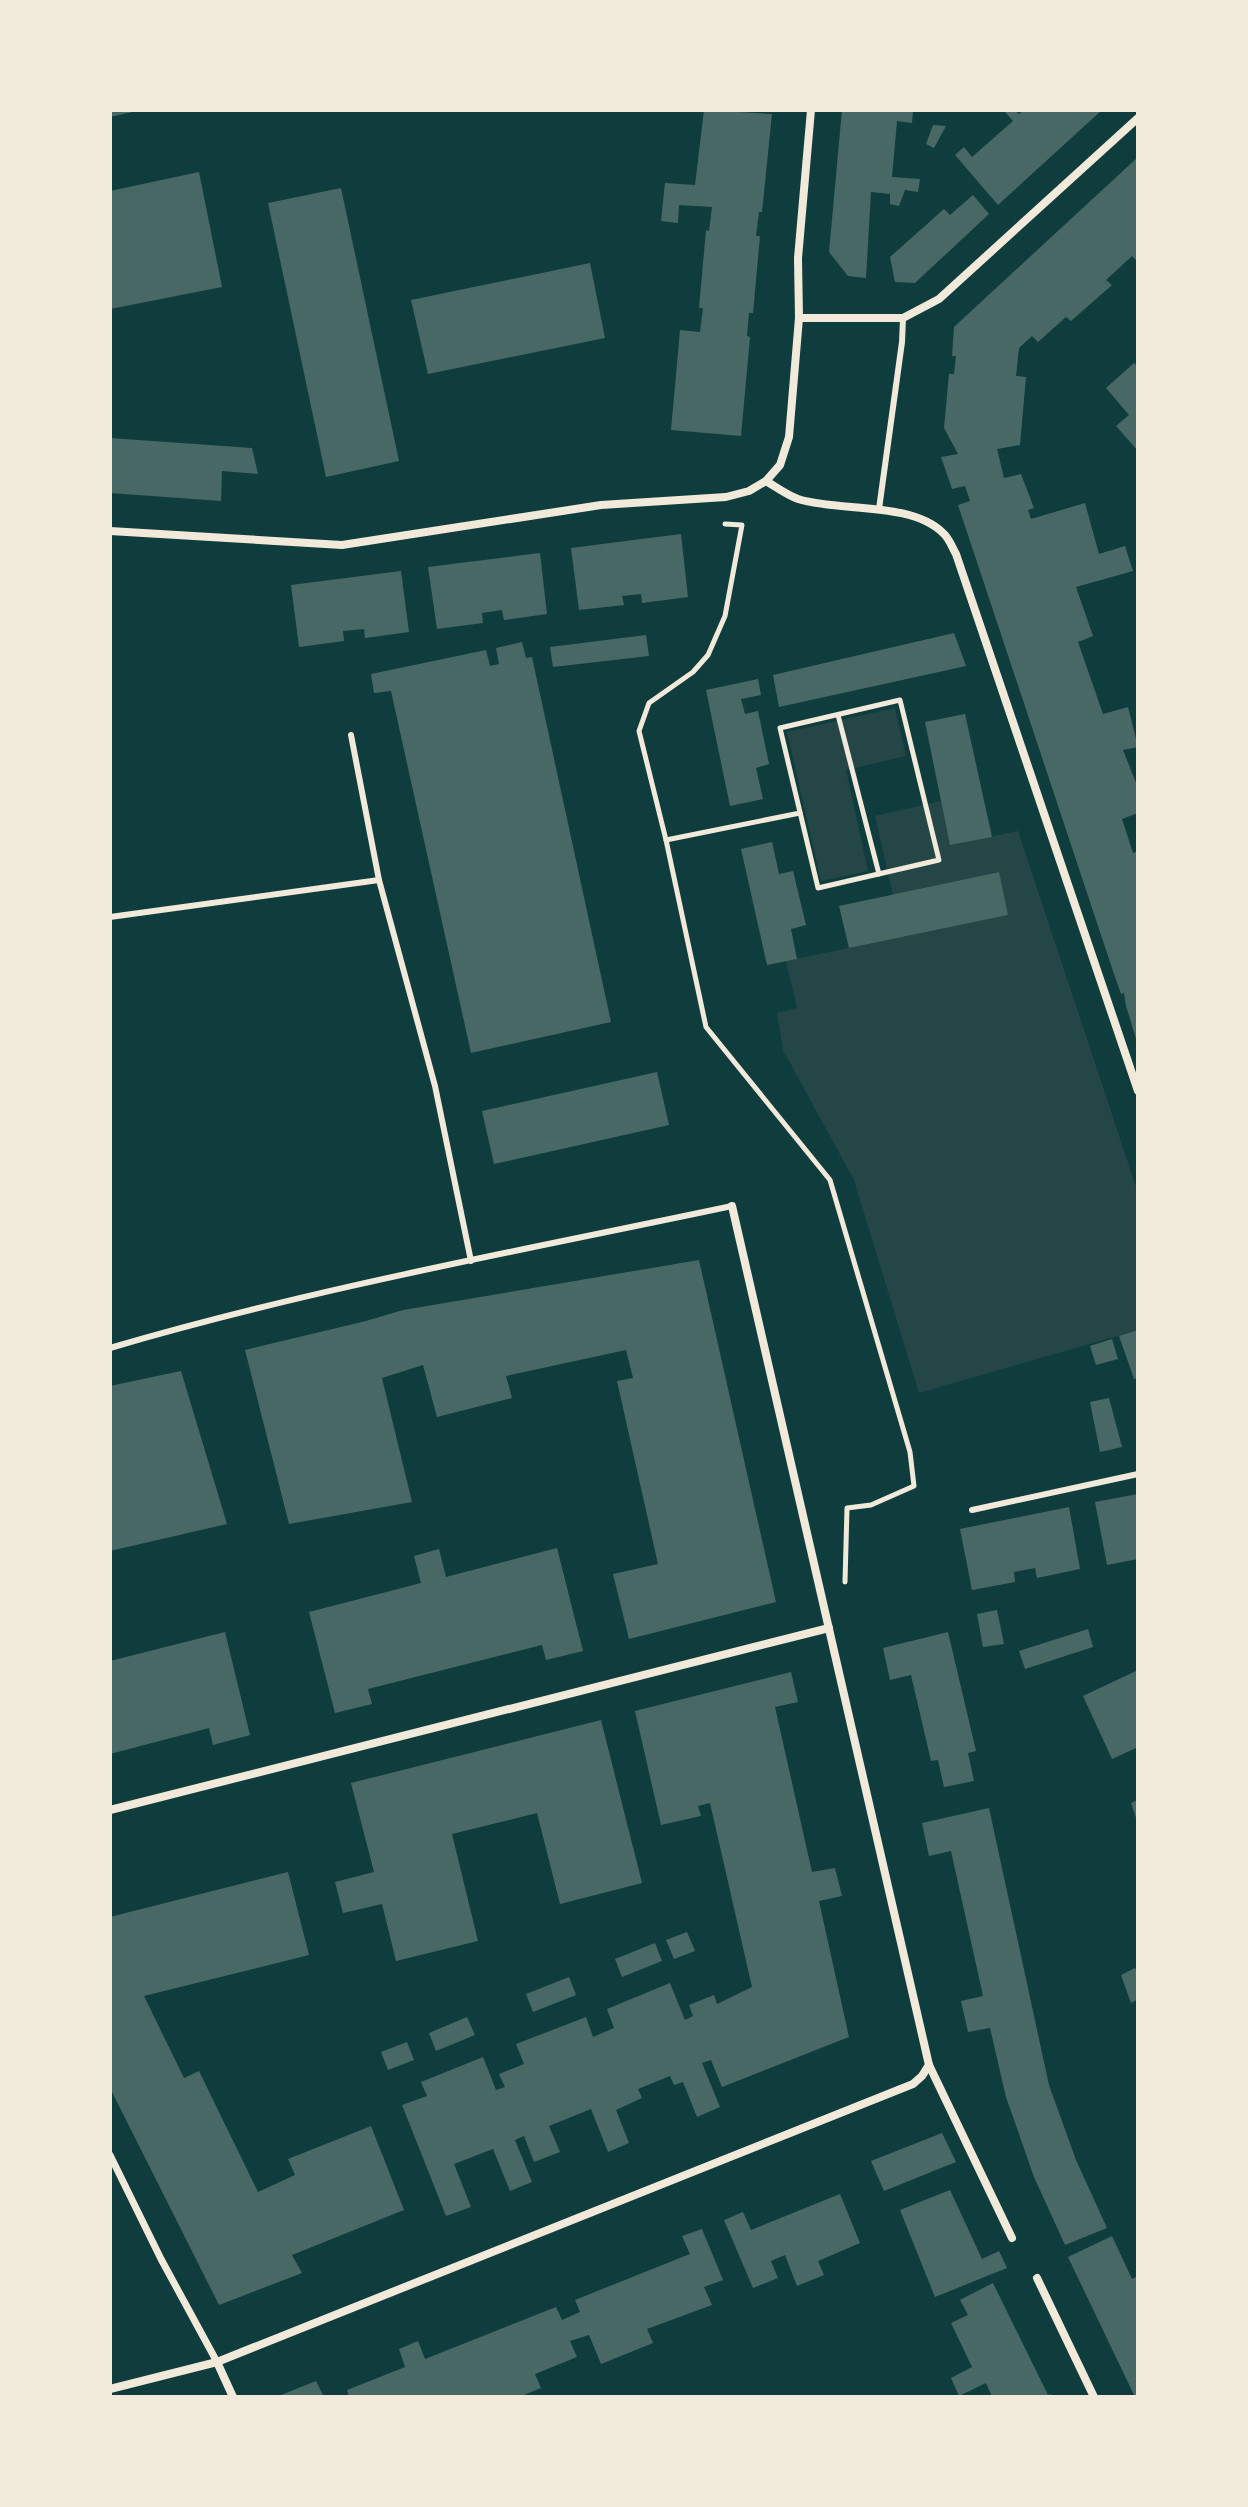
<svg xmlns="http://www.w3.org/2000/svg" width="1248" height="2507" font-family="'Sofia Sans Condensed',sans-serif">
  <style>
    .green { fill: #244646 }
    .building { fill: #486865 }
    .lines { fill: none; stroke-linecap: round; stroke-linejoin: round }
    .path { stroke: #f1e9da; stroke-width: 5 }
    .service { stroke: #f1e9da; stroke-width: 6 }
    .pedestrian { stroke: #f1e9da; stroke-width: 7 }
    .minor { stroke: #f1e9da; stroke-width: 8 }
  </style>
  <rect width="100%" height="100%" fill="#0f3d3e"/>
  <!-- green -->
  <g class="green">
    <path d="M895,708L906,756L846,770L868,871L821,881L787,732Z"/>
    <path d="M941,801L951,845L1018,831L1138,1193V1330L919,1393L854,1180L783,1050L777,1013L797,1008L786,961L1008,915L998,872L893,895L875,816Z"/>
  </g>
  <!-- building -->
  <g class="building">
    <path d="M110,110H137V111L110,117Z"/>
    <path d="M704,110L772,114L762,212H759L756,236H760L753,313H749L747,336L750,337L741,436L671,430L680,330L700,332L703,308H699L706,230L709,231L712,207L679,205L678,223L661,221L665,183L695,185Z"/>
    <path d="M842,110L913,111L912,123L897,121L892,177L920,179L918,192L905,190L899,206L890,204V194L871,192L866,278L848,276L829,252Z"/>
    <path d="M1007,110H1015L1019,114L1024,110H1102L998,205L955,155L964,147L972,157L1013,121L1005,112Z"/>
    <path d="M933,125L946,126L934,148L926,144Z"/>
    <path d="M1138,157V262L1132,256L1106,280L1112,285L1071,321L1066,317L1038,342L1032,336L1019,348L1016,376L1026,377L1020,445L997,449L1004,478L1021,474L1034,508L1028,510L1031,519L1085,503L1099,554L1125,546L1133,571L1076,587L1093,636L1078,642L1103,714L1128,707L1138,747L1123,750L1138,788V813L1122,819L1133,853L1138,851L1137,1042L1126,1006L1124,993L1121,994L1114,974L958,505L970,501L965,486L952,489L941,457L958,454L944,428L949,374H954L956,356H952L954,327Z"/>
    <path d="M199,172L222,287L110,309V191Z"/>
    <path d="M341,188L399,461L326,477L268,203Z"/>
    <path d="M973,195L989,214L915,283L895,282L890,257L944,209L950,215Z"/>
    <path d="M590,263L605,338L428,374L411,300Z"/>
    <path d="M1134,363L1138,367V451L1116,426L1129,415L1106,388Z"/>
    <path d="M110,438L252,448L258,474L222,471L221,501L110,493Z"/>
    <path d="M681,534L688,597L642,603L641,594L622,596L624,605L579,610L571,548Z"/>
    <path d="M540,553L547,614L504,620L502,610L482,613L483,623L437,629L428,567Z"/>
    <path d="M401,571L409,632L365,638L364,629L343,631L344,641L299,647L291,585Z"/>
    <path d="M954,633L966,666L779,707L773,675Z"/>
    <path d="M646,635L649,656L553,667L550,647Z"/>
    <path d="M522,642L526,658L532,657L611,1022L471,1053L391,691L374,693L371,674L486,650L490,666L499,664L496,648Z"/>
    <path d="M758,679L761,695L741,699L745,714L758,711L769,764L756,768L763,799L730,806L706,690Z"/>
    <path d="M965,714L992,837L950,845L925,722Z"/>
    <path d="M772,842L779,874L793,871L806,925L791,929L797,959L767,965L741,849Z"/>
    <path d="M999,872L1008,915L849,948L839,906Z"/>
    <path d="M657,1072L669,1125L494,1164L482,1111Z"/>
    <path d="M699,1260L776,1602L629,1639L613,1574L658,1564L617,1381L633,1378L626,1350L506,1376L512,1398L437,1417L423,1365L382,1378L412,1502L289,1524L245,1350L366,1321L403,1310Z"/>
    <path d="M1138,1330V1378L1134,1379L1119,1336Z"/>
    <path d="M1112,1339L1118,1359L1096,1365L1090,1346Z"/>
    <path d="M181,1371L227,1524L110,1551V1386Z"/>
    <path d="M1109,1398L1122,1447L1100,1452L1090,1402Z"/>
    <path d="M1138,1494V1559L1107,1565L1095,1502Z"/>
    <path d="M1069,1507L1080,1569L1037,1578L1035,1568L1014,1572L1015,1582L972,1590L960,1529Z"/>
    <path d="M557,1548L583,1651L546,1660L542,1645L368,1689L372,1704L335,1713L309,1612L421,1583L414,1556L439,1549L446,1577Z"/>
    <path d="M997,1610L1004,1644L983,1647L977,1614Z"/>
    <path d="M1088,1629L1093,1647L1025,1669L1019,1651Z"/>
    <path d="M225,1632L250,1735L213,1745L209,1728L110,1754V1661Z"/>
    <path d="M948,1632L976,1751L968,1753L974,1781L944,1787L938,1760L931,1761L911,1675L890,1680L883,1648Z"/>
    <path d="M1138,1670V1747L1112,1759L1083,1696Z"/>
    <path d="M791,1672L798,1702L775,1707L812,1872L835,1868L842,1896L819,1901L849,2037L722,2087L711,2060L702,2063L720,2107L697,2117L683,2082L674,2085L670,2076L638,2089L642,2098L616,2110L629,2143L608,2152L591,2109L549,2126L560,2152L534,2162L524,2136L515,2140L532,2182L510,2191L493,2149L454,2164L471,2207L446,2216L402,2105L427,2096L421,2082L483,2057L496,2090L505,2087L499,2074L524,2064L516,2044L586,2017L593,2037L614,2028L607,2009L670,1983L685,2020L693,2016L689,2005L714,1995L717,2004L752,1987L710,1803L698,1806L701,1816L661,1825L635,1711Z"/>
    <path d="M601,1720L642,1883L560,1904L537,1813L452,1834L478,1941L396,1961L382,1904L343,1913L335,1882L374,1872L351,1783Z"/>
    <path d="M1138,1800V1824L1131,1803Z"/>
    <path d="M989,1808L1049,2085L1076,2160L1107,2228L1065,2245L1034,2177L1006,2097L990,2028L968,2032L961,2001L983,1996L951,1851L929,1856L922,1823Z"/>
    <path d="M288,1872L309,1955L144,1996L184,2078L199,2071L258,2192L295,2175L288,2159L371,2126L404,2210L292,2255L302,2273L219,2305L110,2088V1917Z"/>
    <path d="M687,1932L695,1951L674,1959L666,1940Z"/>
    <path d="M655,1943L662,1961L622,1977L615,1959Z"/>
    <path d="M1135,1968L1138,1974V1999L1131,2003L1121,1975Z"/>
    <path d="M569,1977L576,1995L533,2012L526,1994Z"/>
    <path d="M467,2017L475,2035L436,2051L429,2033Z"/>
    <path d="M407,2042L414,2060L388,2070L381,2052Z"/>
    <path d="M942,2133L956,2162L884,2191L871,2161Z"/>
    <path d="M950,2190L982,2259L999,2251L1007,2268L935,2297L900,2210Z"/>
    <path d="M840,2194L860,2243L818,2261L824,2275L797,2286L785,2255L771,2261L778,2278L753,2288L724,2220L743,2212L751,2230Z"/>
    <path d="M702,2229L723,2280L704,2287L712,2305L647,2329L653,2343L601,2364L589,2335L570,2341L577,2357L535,2374L541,2388L519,2397H485L484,2395L478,2397H438L437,2395L431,2397H349L347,2390L405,2367L399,2349L418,2341L425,2359L556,2307L562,2320L580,2312L575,2300L690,2254L682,2236Z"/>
    <path d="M1112,2236L1132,2279L1138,2276V2397H1135L1068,2257Z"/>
    <path d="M993,2283L1048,2395L1051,2394L1052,2397H992L986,2383L959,2396L951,2378L972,2367L951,2323L968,2315L960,2300Z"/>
    <path d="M316,2381L324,2397H276Z"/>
  </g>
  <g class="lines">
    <!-- path -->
    <g class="path">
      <path d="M725,524L742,525L725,616L708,655L693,672L649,703L639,731L666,840L706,1027L830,1180L910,1452L914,1486L871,1505L847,1508L845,1582"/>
      <path d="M900,700L939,860L818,888L780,728Z"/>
      <path d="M838,715L879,874"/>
      <path d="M666,840L800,813"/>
    </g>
    <!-- service -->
    <g class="service">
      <path d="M879,509L902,342L903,318"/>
      <path d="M351,735L379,880L435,1086L471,1261"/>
      <path d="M110,917L379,880"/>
      <path d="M110,1348C314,1288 524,1250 732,1206"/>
      <path d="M972,1510L1138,1474"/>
    </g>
    <!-- pedestrian -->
    <path class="pedestrian" d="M110,2155L161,2259L217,2362"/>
    <!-- minor -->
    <g class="minor">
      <path d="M799,318H903L939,299L1138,118"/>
      <path d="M766,481C776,487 787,495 798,499C839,512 911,501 943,533C949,538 952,547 956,554L1138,1091"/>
      <path d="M110,531L342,545L601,505L726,497L749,491L766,481L780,465L789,437L799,318L798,258L811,110"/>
      <path d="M732,1206L929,2065L1012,2238"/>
      <path d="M110,1810L829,1628"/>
      <path d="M1037,2278L1094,2397"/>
      <path d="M217,2362L233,2397"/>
      <path d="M110,2389L217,2362L913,2084L922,2076L929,2065"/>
    </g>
  </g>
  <!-- border -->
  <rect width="1248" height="2507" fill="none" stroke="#f1e9da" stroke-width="224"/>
</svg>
